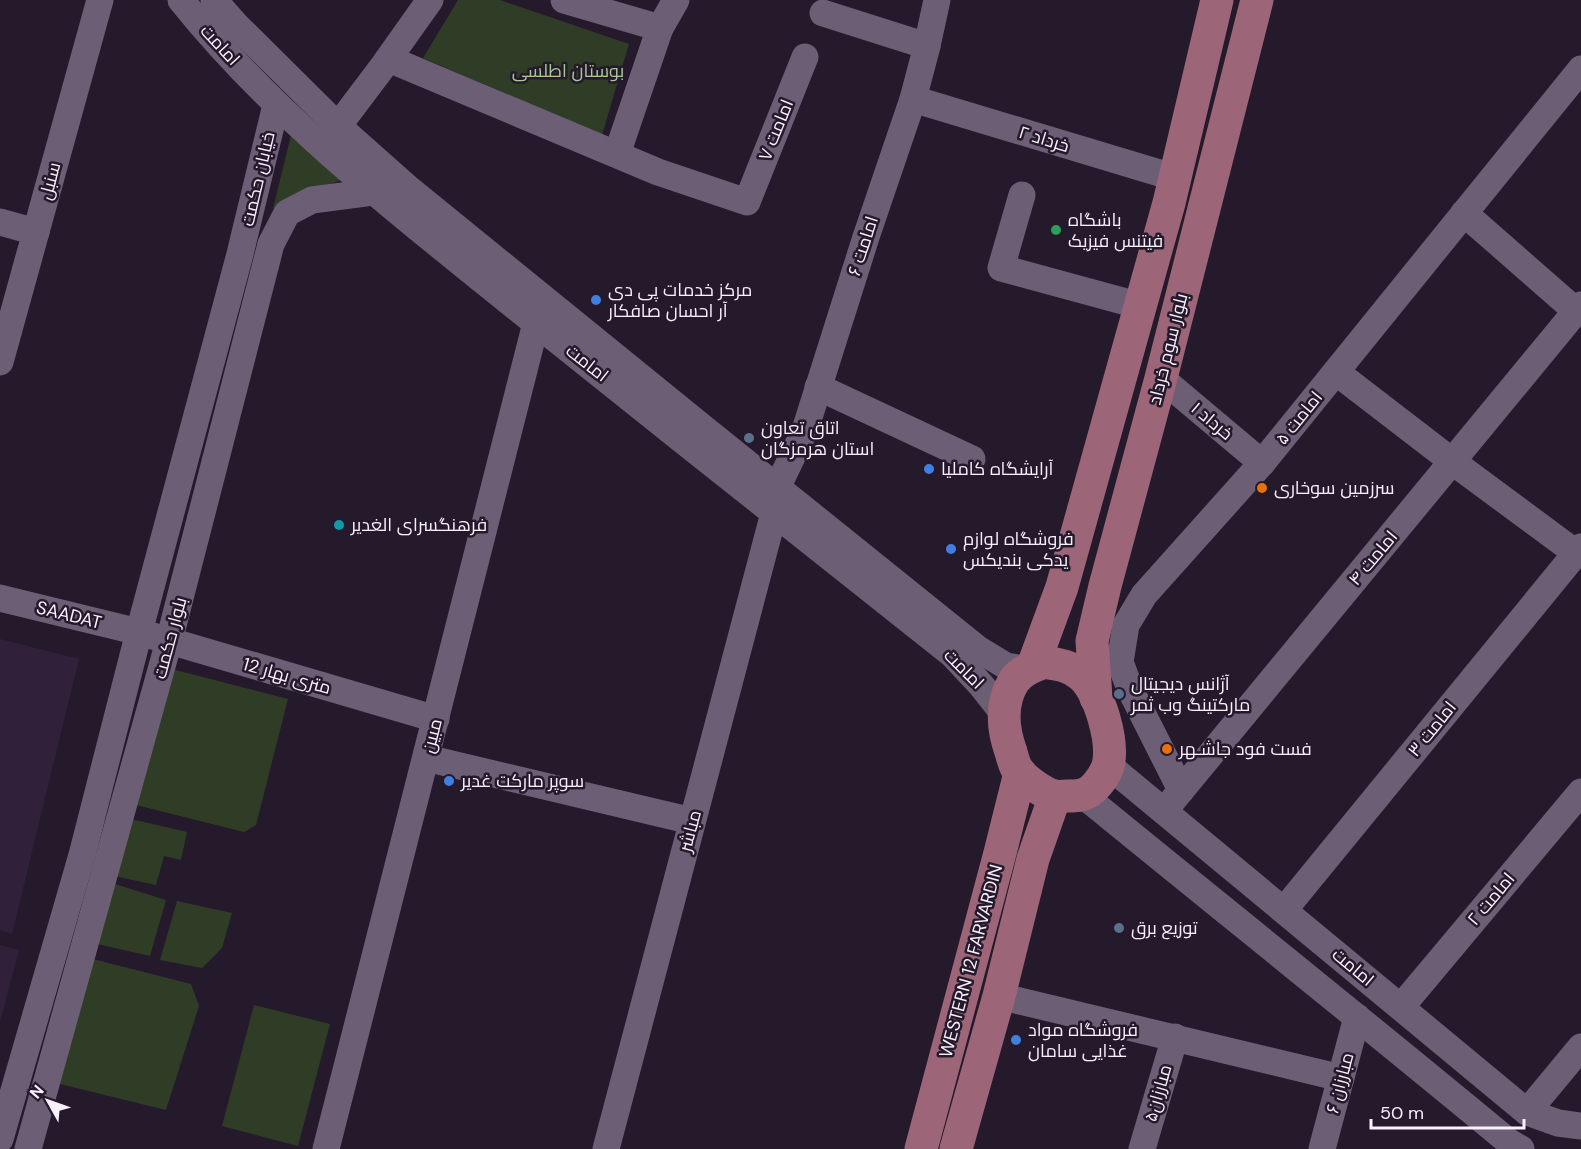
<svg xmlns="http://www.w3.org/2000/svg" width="1581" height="1149" font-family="'DM Sans',Cairo,sans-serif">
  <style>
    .built { fill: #302039 }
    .green { fill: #2f3d27 }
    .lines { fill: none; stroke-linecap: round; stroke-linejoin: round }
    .minor { stroke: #6c5e75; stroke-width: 27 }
    .major { stroke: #9d6678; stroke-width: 33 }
    .leisure-dot { fill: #2e9e5b; stroke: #25192c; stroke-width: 2 }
    .shop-dot { fill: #3f7fe0; stroke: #25192c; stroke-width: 2 }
    .service-dot { fill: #5c6f8a; stroke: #25192c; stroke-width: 2 }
    .food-dot { fill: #e8710a; stroke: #25192c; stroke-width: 2 }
    .culture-dot { fill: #0f9aa8; stroke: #25192c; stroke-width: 2 }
    .labels { text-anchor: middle; stroke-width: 5; stroke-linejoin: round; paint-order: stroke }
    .street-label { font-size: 18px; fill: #f8f0fd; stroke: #25192c }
    .park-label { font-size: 18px; fill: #a9ca96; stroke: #25192c }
    .poi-label { font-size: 18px; fill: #f8f0fd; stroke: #25192c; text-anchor: start }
  </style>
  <rect width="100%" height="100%" fill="#25192c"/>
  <!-- built -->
  <g class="built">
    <path d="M0,639L79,659L12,934L0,930Z"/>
    <path d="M0,945L19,950L0,1022Z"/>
  </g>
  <!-- green -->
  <g class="green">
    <path d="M458,0H500L629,44L602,135L423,58Z"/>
    <path d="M291,135L342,180L309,191L273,209Z"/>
    <path d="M168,668L288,699L256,825L244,832L132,804Z"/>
    <path d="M131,819L187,832L181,860L164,856L156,885L114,876Z"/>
    <path d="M112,883L166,900L150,956L93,943Z"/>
    <path d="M177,901L232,913L222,948L202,968L160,960Z"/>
    <path d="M89,958L191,984L199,1006L166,1110L56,1083Z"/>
    <path d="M254,1005L330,1024L298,1146L222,1126Z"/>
  </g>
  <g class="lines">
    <!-- minor -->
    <g class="minor">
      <path d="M181,0C278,121 402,215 522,312C665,427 810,541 953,655L981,685L1004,714"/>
      <path d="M214,0L235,24L338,126L409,189L702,427L978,649L1006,666L1025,669"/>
      <path d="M564,0L660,28"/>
      <path d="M823,13L927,46"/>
      <path d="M389,59L658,172L747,202L805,57"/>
      <path d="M913,99L1176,178"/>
      <path d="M338,126L381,69L430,0"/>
      <path d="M617,154L660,28L676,0"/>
      <path d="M1022,195L1001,268L1141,306"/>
      <path d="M1464,213L1576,311"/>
      <path d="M0,222L36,232"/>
      <path d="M0,362L100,0"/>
      <path d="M1336,372L1453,462L1576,553"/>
      <path d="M1161,378L1262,463"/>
      <path d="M818,387L972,459"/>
      <path d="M777,488L805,430L866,237L913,99L927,46L937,0"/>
      <path d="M0,598L139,632L436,719"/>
      <path d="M426,758L692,821"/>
      <path d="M1108,765L1527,1112L1558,1123L1581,1126"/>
      <path d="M1181,790L1130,689L1120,662L1126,625L1144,595L1262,463L1581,69"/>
      <path d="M1083,795C1225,911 1368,1025 1509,1142L1521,1149"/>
      <path d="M1164,811L1581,305"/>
      <path d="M1284,910L1581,547"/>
      <path d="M999,996L1341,1078"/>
      <path d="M1401,1007L1581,792"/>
      <path d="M1527,1112L1581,1047"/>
      <path d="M0,1139L82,855L139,632L240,254L276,105"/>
      <path d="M28,1149L169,641L271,244L287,213L312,200L373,192"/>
      <path d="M326,1149L536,323"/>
      <path d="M606,1149L774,513"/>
      <path d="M1142,1149L1175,1037"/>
      <path d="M1322,1149L1357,1017"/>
    </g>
    <!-- major -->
    <g class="major">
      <path d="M1044,662C1057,664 1071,666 1082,676C1100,693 1114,742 1108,766C1104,777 1093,793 1081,795C1077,796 1072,796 1068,796C1063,796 1058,797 1054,796C1044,793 1026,781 1020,773C1015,768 1013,759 1011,752C1003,730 1000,703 1014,681C1021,671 1032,667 1044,662Z"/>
      <path d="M1033,666L1062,587L1169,203L1217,0"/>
      <path d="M1096,698L1092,641L1105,586L1161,378L1257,0"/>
      <path d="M921,1149L1000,853L1020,773"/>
      <path d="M956,1149L999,996L1033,859L1055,796"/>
    </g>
  </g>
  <!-- markers -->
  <circle class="leisure-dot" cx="1056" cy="230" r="6"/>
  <g class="shop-dot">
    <circle cx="596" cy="300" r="6"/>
    <circle cx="929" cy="469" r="6"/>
    <circle cx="951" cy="549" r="6"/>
    <circle cx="449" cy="781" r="6"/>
    <circle cx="1016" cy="1040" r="6"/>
  </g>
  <g class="service-dot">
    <circle cx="749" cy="438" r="6"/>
    <circle cx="1119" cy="694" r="6"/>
    <circle cx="1119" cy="928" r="6"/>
  </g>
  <g class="food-dot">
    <circle cx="1262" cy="488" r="6"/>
    <circle cx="1167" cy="749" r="6"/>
  </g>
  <circle class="culture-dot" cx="339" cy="525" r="6"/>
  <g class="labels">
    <!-- street labels -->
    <g class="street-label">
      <text transform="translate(220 45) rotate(47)" y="6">امامت</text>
      <text transform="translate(776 130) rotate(-68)" y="6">امامت ۷</text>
      <text transform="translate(1044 139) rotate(17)" y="6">خرداد ۲</text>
      <text transform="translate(258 179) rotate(-77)" y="6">خیابان حکمت</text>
      <text transform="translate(50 181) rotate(-75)" y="6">سنبل</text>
      <text transform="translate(863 246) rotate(-72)" y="6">امامت ۶</text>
      <text transform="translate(1168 349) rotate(-76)" y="6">بلوار سوم خرداد</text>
      <text transform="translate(587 363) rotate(38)" y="6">امامت</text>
      <text transform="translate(1299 418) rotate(-51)" y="6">امامت ۵</text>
      <text transform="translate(1212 421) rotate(40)" y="6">خرداد ۱</text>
      <text transform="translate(1373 558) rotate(-50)" y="6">امامت ۴</text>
      <text transform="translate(69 615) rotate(14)" y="6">SAADAT</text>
      <text transform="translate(170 638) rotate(-75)" y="6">بلوار حکمت</text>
      <text transform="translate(964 669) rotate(45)" y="6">امامت</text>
      <text transform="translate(287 676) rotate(16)" y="6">12 متری بهار</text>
      <text transform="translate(1432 729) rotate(-51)" y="6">امامت ۳</text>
      <text transform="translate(432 736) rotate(-76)" y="6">مبین</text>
      <text transform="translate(690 831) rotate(-75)" y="6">مباشر</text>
      <text transform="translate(1491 899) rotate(-50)" y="6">امامت ۲</text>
      <text transform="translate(971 961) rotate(-75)" y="6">WESTERN 12 FARVARDIN</text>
      <text transform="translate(1353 967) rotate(40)" y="6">امامت</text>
      <text transform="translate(1340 1083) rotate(-75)" y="6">مبارزان ۶</text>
      <text transform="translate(1158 1093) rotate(-74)" y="6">مبارزان۵</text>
    </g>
    <!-- park labels -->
    <g class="park-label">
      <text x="568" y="77">بوستان اطلسی</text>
    </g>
    <!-- poi labels -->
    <g class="poi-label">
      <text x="1068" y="226">باشگاه<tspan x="1068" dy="21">فیتنس فیزیک</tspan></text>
      <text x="608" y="296">مرکز خدمات پی دی<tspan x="608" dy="21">آر احسان صافکار</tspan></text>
      <text x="761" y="434">اتاق تعاون<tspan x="761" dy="21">استان هرمزگان</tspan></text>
      <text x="941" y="475">آرایشگاه کاملیا</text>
      <text x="1274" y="494">سرزمین سوخاری</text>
      <text x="351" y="531">فرهنگسرای الغدیر</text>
      <text x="963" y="545">فروشگاه لوازم<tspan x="963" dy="21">یدکی بندیکس</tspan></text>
      <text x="1131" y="690">آژانس دیجیتال<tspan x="1131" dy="21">مارکتینگ وب ثمر</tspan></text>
      <text x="1179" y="755">فست فود جاشـهر</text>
      <text x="461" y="787">سوپر مارکت غدیر</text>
      <text x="1131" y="934">توزیع برق</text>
      <text x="1028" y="1036">فروشگاه مواد<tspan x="1028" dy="21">غذایی سامان</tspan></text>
    </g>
  </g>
  <!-- north arrow -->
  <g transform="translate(48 1101) rotate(310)" stroke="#25192c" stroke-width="4.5" paint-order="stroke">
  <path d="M0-4.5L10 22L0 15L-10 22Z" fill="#f8f0fd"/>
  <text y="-9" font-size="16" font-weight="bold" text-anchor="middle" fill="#f8f0fd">N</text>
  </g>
  <!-- scale -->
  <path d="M1371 1119v9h153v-9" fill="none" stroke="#f8f0fd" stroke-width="3"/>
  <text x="1380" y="1119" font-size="18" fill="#f8f0fd" stroke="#25192c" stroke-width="4.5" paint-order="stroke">50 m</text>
</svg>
